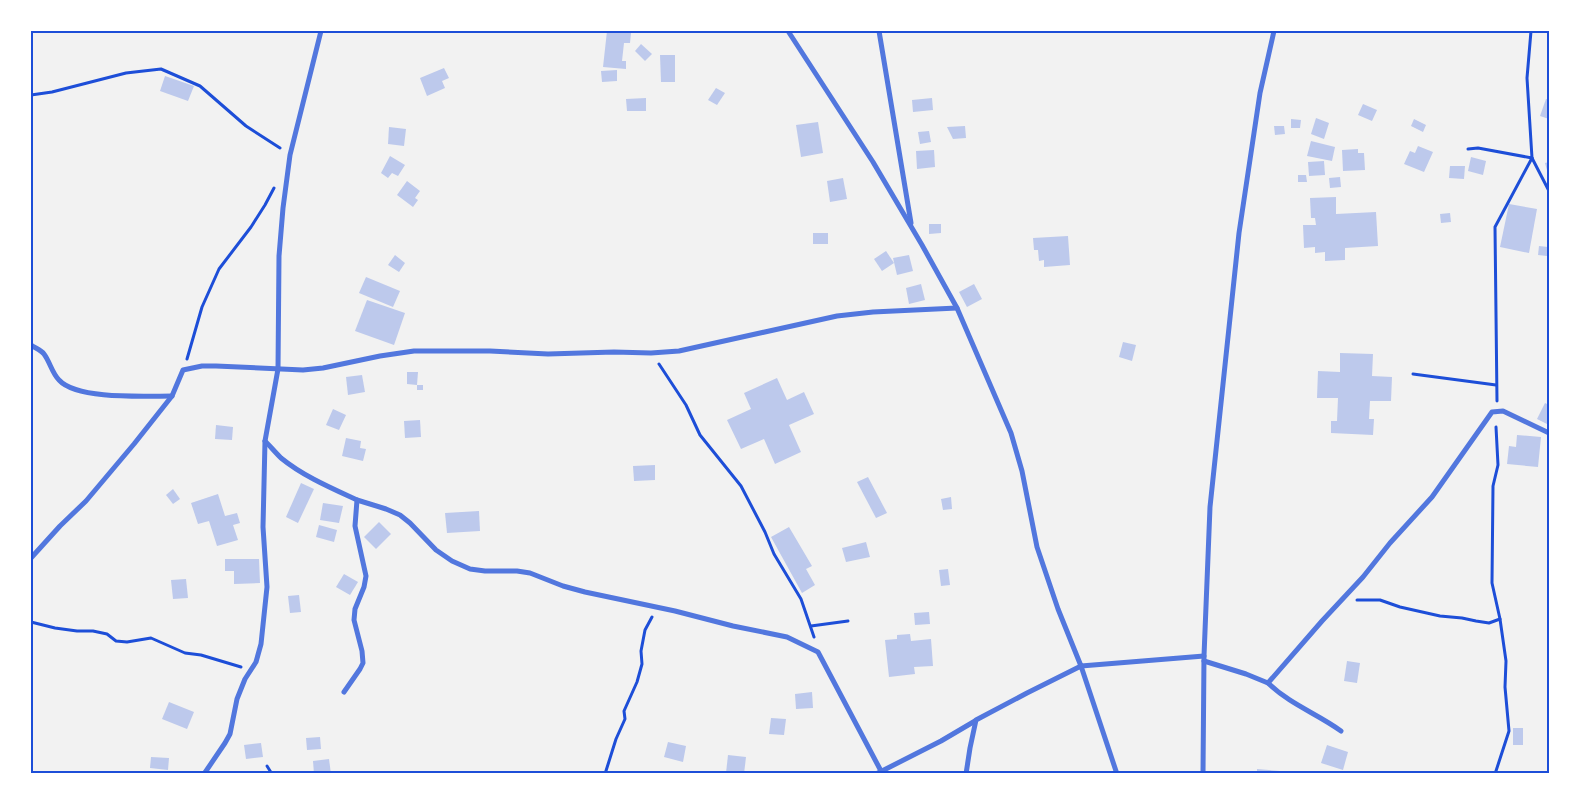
<svg xmlns="http://www.w3.org/2000/svg" width="1580" height="805" font-family="'Space Grotesk',sans-serif">
  <style>
    .building { fill: #bdc9ec }
    .lines { fill: none; stroke-linecap: round; stroke-linejoin: round }
    .path { stroke: #1d4ed8; stroke-width: 3 }
    .minor { stroke: #5277de; stroke-width: 5 }
    .neatline { fill: none; stroke: #1d4ed8; stroke-width: 2 }
  </style>
  <rect width="100%" height="100%" fill="#f2f2f2"/>
  <!-- building -->
  <g class="building">
    <path d="M607,31L631,33L630,43H624L622,61H626V69L603,67Z"/>
    <path d="M641,44L652,54L645,61L635,51Z"/>
    <path d="M660,55H675V82H661Z"/>
    <path d="M444,68L449,78L442,81L445,88L427,96L420,78Z"/>
    <path d="M617,70V81L602,82L601,71Z"/>
    <path d="M165,76L194,86L188,101L160,91Z"/>
    <path d="M716,88L725,93L717,105L708,100Z"/>
    <path d="M646,98V111H627L626,99Z"/>
    <path d="M932,98L933,110L913,112L912,100Z"/>
    <path d="M1546,99L1549,100V119L1540,116Z"/>
    <path d="M1363,104L1377,110L1372,121L1358,115Z"/>
    <path d="M1316,118L1329,123L1324,139L1311,134Z"/>
    <path d="M1291,119L1301,120L1300,128H1291Z"/>
    <path d="M1414,119L1426,125L1423,132L1411,126Z"/>
    <path d="M818,122L823,153L801,157L796,125Z"/>
    <path d="M965,126L966,138L953,139L947,127Z"/>
    <path d="M1274,126H1284L1285,134L1275,135Z"/>
    <path d="M389,127L406,129L404,146L388,144Z"/>
    <path d="M929,131L931,142L920,144L918,132Z"/>
    <path d="M1311,141L1335,147L1332,161L1307,156Z"/>
    <path d="M1418,146L1433,152L1424,172L1404,164L1410,151L1415,153Z"/>
    <path d="M1358,149V153H1364L1365,170L1343,171L1342,150Z"/>
    <path d="M934,150L935,167L917,169L916,151Z"/>
    <path d="M390,156L405,165L398,176L392,173L388,178L381,173Z"/>
    <path d="M1471,157L1486,161L1483,175L1468,171Z"/>
    <path d="M1324,161L1325,175L1309,176L1308,162Z"/>
    <path d="M1549,162V174H1548L1545,163Z"/>
    <path d="M1450,166H1465L1464,179L1449,178Z"/>
    <path d="M1298,175H1306L1307,182H1298Z"/>
    <path d="M1340,177L1341,187L1330,188L1329,178Z"/>
    <path d="M843,178L847,199L830,202L827,181Z"/>
    <path d="M407,181L420,191L415,198L418,200L413,207L397,195Z"/>
    <path d="M1336,197V214L1376,212L1378,246L1345,248V260L1325,261V252L1315,253V247L1304,248L1303,225H1316L1315,218H1311L1310,198Z"/>
    <path d="M1509,204L1537,209L1529,253L1500,247Z"/>
    <path d="M1450,213L1451,222L1441,223L1440,214Z"/>
    <path d="M929,224H941V233L929,234Z"/>
    <rect x="813" y="233" width="15" height="11"/>
    <path d="M1068,236L1070,265L1044,267V260L1039,261L1038,250H1034L1033,238Z"/>
    <path d="M1539,246L1548,247L1547,256L1538,255Z"/>
    <path d="M886,251L894,263L882,271L874,259Z"/>
    <path d="M395,255L405,263L399,272L388,265Z"/>
    <path d="M909,255L913,271L897,275L893,258Z"/>
    <path d="M366,277L400,291L393,307L359,293Z"/>
    <path d="M921,284L925,300L909,304L906,288Z"/>
    <path d="M974,284L982,299L967,307L959,292Z"/>
    <path d="M367,300L405,313L394,345L355,331Z"/>
    <path d="M1123,342L1136,345L1132,361L1119,357Z"/>
    <path d="M1340,353L1373,354L1372,376L1392,377L1391,401H1370L1369,419H1374L1373,435L1331,433V421H1337L1338,398H1317L1318,371L1340,372Z"/>
    <path d="M407,372H418L417,385L407,384Z"/>
    <path d="M362,375L365,392L348,395L346,377Z"/>
    <path d="M777,378L787,400L804,392L814,414L789,425L801,452L775,464L764,439L741,449L727,420L751,409L744,393Z"/>
    <rect x="417" y="385" width="6" height="5"/>
    <path d="M1545,403L1549,405V425L1537,419Z"/>
    <path d="M333,409L346,415L339,430L326,425Z"/>
    <path d="M420,420L421,437L405,438L404,421Z"/>
    <path d="M216,425L233,427L232,440L215,439Z"/>
    <path d="M1517,435L1541,437L1538,467L1507,464L1509,446L1516,447Z"/>
    <path d="M346,438L361,441L360,448L366,449L363,461L342,456Z"/>
    <path d="M655,465V480L634,481L633,466Z"/>
    <path d="M868,477L887,513L876,518L857,482Z"/>
    <path d="M301,483L314,489L298,523L286,517Z"/>
    <path d="M173,489L180,499L173,504L166,495Z"/>
    <path d="M218,494L225,516L237,513L240,523L233,525L238,540L217,546L209,521L198,524L191,503Z"/>
    <path d="M951,497L952,509L943,510L941,499Z"/>
    <path d="M323,503L343,506L339,523L320,520Z"/>
    <path d="M479,511L480,531L447,533L445,513Z"/>
    <path d="M379,522L391,534L376,549L364,537Z"/>
    <path d="M319,525L337,530L334,542L316,537Z"/>
    <path d="M789,527L812,566L806,569L815,585L802,593L771,537Z"/>
    <path d="M866,542L870,557L846,562L842,548Z"/>
    <path d="M225,559H259L260,583L234,584V571H225Z"/>
    <path d="M948,569L950,585L941,586L939,570Z"/>
    <path d="M344,574L358,582L350,595L336,587Z"/>
    <path d="M186,579L188,598L173,599L171,580Z"/>
    <path d="M299,595L301,612L290,613L288,596Z"/>
    <path d="M929,612L930,624L915,625L914,613Z"/>
    <path d="M910,634L911,641L931,639L933,666L914,667L915,674L889,677L885,640L897,639V635Z"/>
    <path d="M1347,661L1360,663L1357,683L1344,681Z"/>
    <path d="M812,692L813,708L796,709L795,694Z"/>
    <path d="M169,702L194,712L187,729L162,719Z"/>
    <path d="M771,718L786,719L784,735L769,734Z"/>
    <rect x="1513" y="728" width="10" height="17"/>
    <path d="M320,737L321,749L307,750L306,738Z"/>
    <path d="M668,742L686,746L683,762L664,757Z"/>
    <path d="M261,743L263,757L246,759L244,745Z"/>
    <path d="M1327,745L1348,752L1343,770L1321,763Z"/>
    <path d="M728,755L746,757L744,774L726,773Z"/>
    <path d="M151,757L169,758L168,770L150,768Z"/>
    <path d="M329,759L331,774H314L313,761Z"/>
    <path d="M1257,769L1280,771V774H1257Z"/>
  </g>
  <g class="lines">
    <!-- path -->
    <g class="path">
      <path d="M31,95L52,92L126,73L161,69L200,86L246,126L280,148"/>
      <path d="M1468,149L1478,148L1532,158L1527,78L1531,31"/>
      <path d="M1532,158L1549,191"/>
      <path d="M187,359L202,307L219,269L251,227L265,205L274,188"/>
      <path d="M659,364L686,405L700,435L741,486L765,532L774,554L801,599L814,637"/>
      <path d="M1413,374L1496,385"/>
      <path d="M1497,401L1495,227L1532,158"/>
      <path d="M1357,600H1380L1400,607L1440,616L1462,618L1476,621L1489,623L1500,619"/>
      <path d="M31,622L55,628L77,631H93L107,634L116,641L127,642L151,638L185,653L201,655L241,667"/>
      <path d="M811,626L848,621"/>
      <path d="M267,766L272,774"/>
      <path d="M605,774L616,739L625,719L624,711L637,682L642,664L641,651L645,630L652,617"/>
      <path d="M1495,774L1509,731L1505,687L1506,661L1500,619L1492,583L1493,486L1498,465L1496,427"/>
    </g>
    <!-- minor -->
    <g class="minor">
      <path d="M788,31L873,162L922,245L957,308L1011,433L1022,471L1037,547L1058,609L1081,666L1204,656"/>
      <path d="M879,31L911,223"/>
      <path d="M31,345C35,348 41,350 44,354C50,362 52,373 59,380C77,400 145,396 172,396"/>
      <path d="M265,441C270,446 275,452 281,458C303,476 331,488 357,500L355,526L366,576L364,587L355,609L354,620L362,651L363,663L360,669L344,692"/>
      <path d="M357,500L386,509L400,515L410,523L436,550L452,561L470,569L485,571H517L530,573L563,586L585,592L675,611L733,626L787,637L818,652L881,771"/>
      <path d="M31,558L60,526L86,501L134,444L172,396L183,370L202,366H216L303,370L323,368L380,356L414,351H490L548,354L614,352L651,353L679,351L837,316L873,312L957,308"/>
      <path d="M1204,661L1246,674L1268,683L1322,621L1363,577L1390,543L1432,497L1492,412L1503,411L1549,433"/>
      <path d="M1268,683C1291,705 1316,713 1341,731"/>
      <path d="M204,774L225,743L230,734L237,699L245,679L256,662L261,644L267,587L263,527L265,441L278,369L279,256L283,208L290,155L321,31"/>
      <path d="M876,774L941,741L975,721"/>
      <path d="M966,774L970,748L976,720L1027,693L1081,666L1117,774"/>
      <path d="M1203,774L1204,656L1210,507L1239,233L1260,93L1274,31"/>
    </g>
  </g>
  <!-- border -->
  <rect width="1580" height="805" fill="none" stroke="#ffffff" stroke-width="65"/>
  <rect x="32" y="32" width="1516" height="740" class="neatline"/>
</svg>
